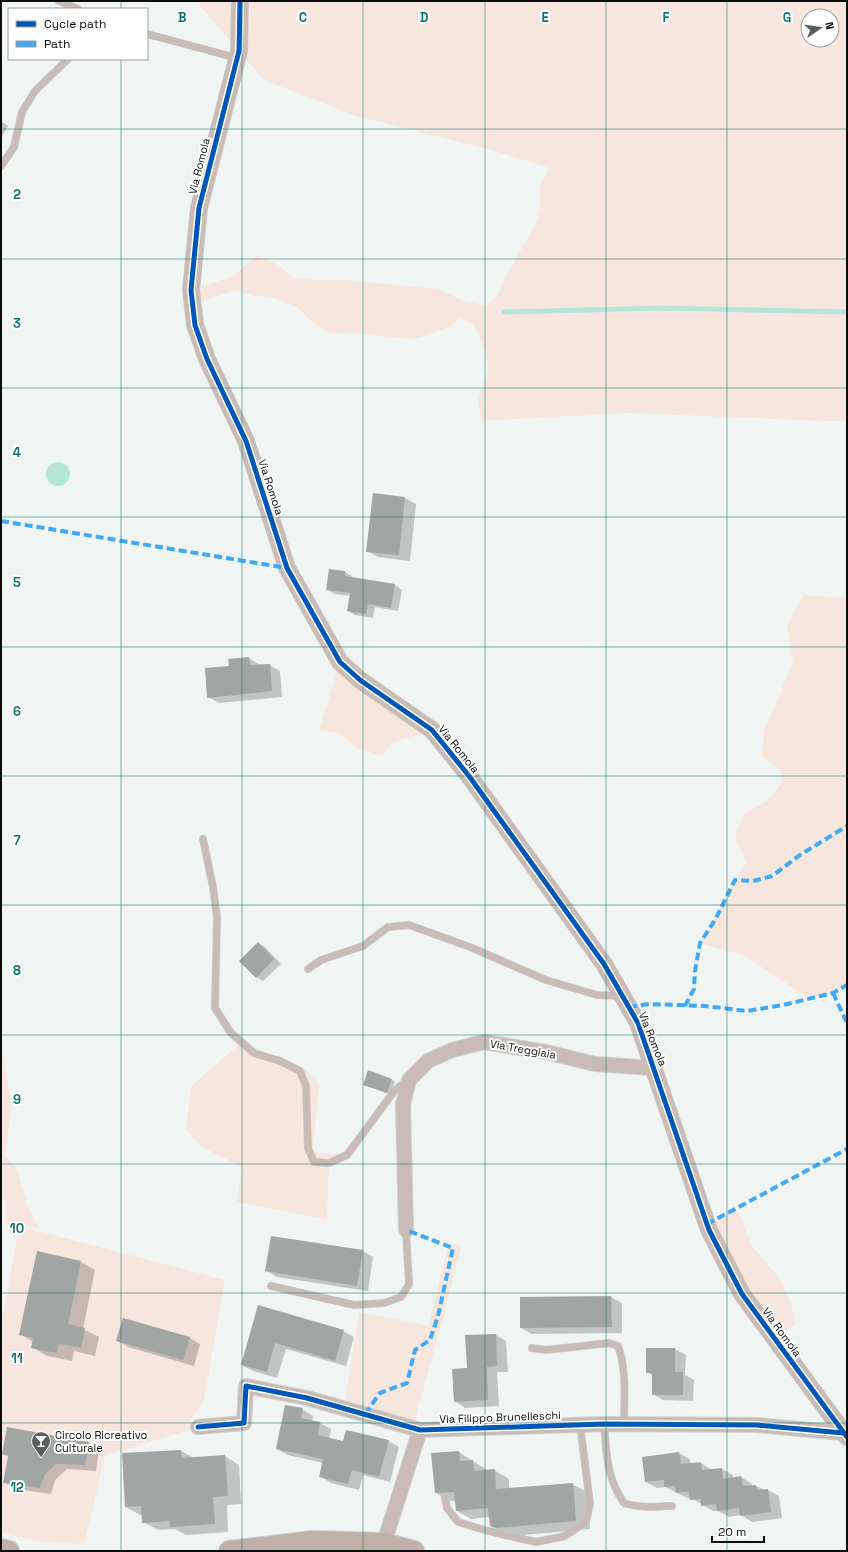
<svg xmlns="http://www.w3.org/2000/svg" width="848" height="1552" font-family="'Space Grotesk',sans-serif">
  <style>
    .green { fill: #f7e6de; fill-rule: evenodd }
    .water { fill: #b5e6d5 }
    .shadow { fill: #0003 }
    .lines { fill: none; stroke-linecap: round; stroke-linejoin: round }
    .stream { stroke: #b5e6d5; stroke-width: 5 }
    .building { fill: #a1a5a3 }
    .service-casing { stroke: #cccfce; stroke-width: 8 }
    .minor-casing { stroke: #cccfce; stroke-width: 16 }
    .tertiary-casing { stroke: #cccfce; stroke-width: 18 }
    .secondary-casing { stroke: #cccfce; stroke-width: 22 }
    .service { stroke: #c9bcb6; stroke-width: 7 }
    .minor { stroke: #c9bcb6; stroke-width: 14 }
    .tertiary { stroke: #c9bcb6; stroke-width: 17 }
    .secondary { stroke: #c0b0a9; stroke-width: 20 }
    .quiet { stroke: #3fa9f5; stroke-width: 4; stroke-dasharray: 8 4; stroke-linecap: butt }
    .cycleway-casing { stroke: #fff; stroke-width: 8 }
    .cycleway { stroke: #0057b8; stroke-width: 5 }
    .grid { fill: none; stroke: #0f766e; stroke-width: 1; stroke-opacity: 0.55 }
    .labels { text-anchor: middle; stroke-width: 4; stroke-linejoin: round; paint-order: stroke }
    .street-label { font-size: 11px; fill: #0a0c0b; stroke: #fff }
    .poi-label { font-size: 11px; fill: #0a0c0b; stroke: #fff; text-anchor: start }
    .grid-label { font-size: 13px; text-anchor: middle; font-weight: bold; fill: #0f766e; stroke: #fff; stroke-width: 4; stroke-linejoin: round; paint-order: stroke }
  </style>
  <rect width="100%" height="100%" fill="#f0f5f3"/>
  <!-- green -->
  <g class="green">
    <path d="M199,1H847V421H823L628,413L482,421L478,401L489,368L480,337L473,325L459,318L452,326L415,339L398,338L363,334L330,333L313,323L296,306L269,297L253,296L236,290L193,305L191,290L233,276L257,256L277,264L293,278L315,280H345L437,289L462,300L486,306L497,296L505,278L536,223L540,209V187L549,168L502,153L353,115L264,80L200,6ZM808,16H832V40H808Z"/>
    <path d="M803,595L847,598V985L833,993L807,999L786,983L745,956L700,943C717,917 729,889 746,863L735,837L743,815L767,801L782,783L781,771L762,757L764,732L793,662L787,626Z"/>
    <path d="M340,662L432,730L391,743L383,756L357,748L340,734L319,730Z"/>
    <path d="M242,1042L306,1071L319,1084L313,1152L347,1155L329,1163L327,1220L237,1202L242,1167L200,1146L186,1129L191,1086Z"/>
    <path d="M1,1047L12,1103L5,1156L16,1167L28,1206L40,1229L6,1224L5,1202L1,1199Z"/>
    <path d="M737,1208L752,1246L781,1280L791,1304L796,1324L774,1337L707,1224Z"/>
    <path d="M19,1226L225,1280L204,1399L188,1425L198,1427L105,1456L84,1544L40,1542L1,1533V1327Z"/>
    <path d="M449,1244L462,1246L413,1428L344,1408L359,1312L422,1324L428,1327Z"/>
  </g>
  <!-- water -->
  <circle class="water" cx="58" cy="474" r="12"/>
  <!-- shadow -->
  <g class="shadow">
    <path d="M1,121L8,126L1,138Z"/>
    <path d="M373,494L405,498L416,504L410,561L378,557L367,551Z"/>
    <path d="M330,570L345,572L352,576V578L395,585L402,590L398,611L375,607L373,618L355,615L348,611L351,596L334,594L327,589Z"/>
    <path d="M249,658L260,665H269L280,671L282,697L219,703L208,697L230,667Z"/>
    <path d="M258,943L265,947L281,964L263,981L256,977Z"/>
    <path d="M368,1072L395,1081L390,1094L367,1086Z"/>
    <path d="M363,1251L373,1257L368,1291L277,1277L266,1271Z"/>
    <path d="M81,1262L95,1270L83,1329L99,1337L95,1356L74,1351L72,1361L47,1356L32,1347L33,1342L20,1334Z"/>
    <path d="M611,1297L622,1303V1333L532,1334L521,1328Z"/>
    <path d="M259,1306L343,1331L354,1337L346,1366L286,1349L277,1378L253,1371L242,1365Z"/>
    <path d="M496,1335L506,1341L508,1372H497L499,1406L465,1408L455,1401L468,1369Z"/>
    <path d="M190,1338L200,1344L194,1366L128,1347L118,1341Z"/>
    <path d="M675,1349L686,1355L685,1375L694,1380L693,1401L663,1400L653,1394V1376L647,1372Z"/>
    <path d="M302,1409L313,1416L312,1421L320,1423L331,1429L329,1439L344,1443L388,1441L399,1447L390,1482L363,1475L359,1490L331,1483L320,1476L323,1463L288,1455L277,1449Z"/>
    <path d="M89,1443L99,1450L96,1471L67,1469L55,1480L51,1494L15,1489L4,1482Z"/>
    <path d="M181,1451L194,1458L225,1456L239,1465L241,1504L227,1505L228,1532L186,1535L175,1529L158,1530L143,1522V1515H140L126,1507Z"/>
    <path d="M459,1452L487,1470V1471L494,1470L509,1479V1489L572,1484L587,1492L590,1529L512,1536L505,1534L491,1526L490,1517L471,1519L457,1511L456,1501H450L436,1493Z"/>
    <path d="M679,1453L690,1459V1464L701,1463L712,1470L722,1469L733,1475V1478L741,1477L752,1484V1486H756L764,1490H768L779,1496L782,1518L752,1522L741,1515L729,1517L718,1511H713L691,1498H687L665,1487L657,1488L646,1482Z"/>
  </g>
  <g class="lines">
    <!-- stream -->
    <path class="stream" d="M504,312L663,308L847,312"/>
  </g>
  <!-- building -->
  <g class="building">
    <path d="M373,493L405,497L399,555L366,552Z"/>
    <path d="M329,569L345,571V576L395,584L391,608L368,604L366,614L347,611L350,593L326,590Z"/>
    <path d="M249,657L250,665L270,664L272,691L207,698L205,668L229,666L228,659Z"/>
    <path d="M258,942L274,959L256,978L239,961Z"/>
    <path d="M368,1070L392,1079L387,1093L363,1085Z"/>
    <path d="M271,1236L363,1250L357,1286L265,1271Z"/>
    <path d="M37,1251L81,1261L68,1324L85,1328L81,1348L59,1344L57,1353L31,1348L33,1338L19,1335Z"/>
    <path d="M611,1296L612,1327L520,1328V1297Z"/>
    <path d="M258,1305L344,1330L335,1361L275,1343L267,1372L241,1365Z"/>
    <path d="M123,1318L190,1337L183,1360L116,1341Z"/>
    <path d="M496,1334L497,1366L487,1367L488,1400L454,1402L452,1369L467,1368L465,1335Z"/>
    <path d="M646,1348H675V1372H683V1395H652V1373H646Z"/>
    <path d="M285,1405L303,1408L301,1418L320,1422L318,1435L343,1441L346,1430L389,1440L379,1477L352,1470L348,1484L319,1477L323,1459L276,1449Z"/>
    <path d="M7,1427L89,1442L85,1465L56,1464L45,1474L40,1488L3,1483L8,1456L2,1454Z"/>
    <path d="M181,1450L182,1458L225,1455L228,1496L213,1497L215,1524L170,1527V1521L142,1523L141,1506L125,1507L122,1453Z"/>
    <path d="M459,1451L460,1461L473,1460L474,1471L495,1469L496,1489L573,1483L576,1521L497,1528L490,1526L488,1508L456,1511L454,1492L435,1493L431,1453Z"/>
    <path d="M679,1452L681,1464L701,1462L702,1470L722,1468L723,1479L741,1476L743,1486L756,1485L757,1490L768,1489L771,1512L740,1516L739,1508L717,1511L716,1504L701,1506V1499L690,1500L689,1491L676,1493L675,1486L664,1487V1480L645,1482L642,1457Z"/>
  </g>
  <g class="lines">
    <!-- service casing -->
    <g class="service-casing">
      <g id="service">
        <path d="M59,1L78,9"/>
        <path d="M147,34L237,58"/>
        <path d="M1,166L14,147L22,112L35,91L68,59"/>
        <path d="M203,839L213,887L217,917L215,1008L231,1033L254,1053L280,1061L300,1071L306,1086L308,1148L314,1162L329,1163L347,1155L395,1090L407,1081"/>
        <path d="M308,969L321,960L363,946L388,927L409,925L470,947L546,980L597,995L622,996"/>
        <path d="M271,1286L354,1305L384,1303L401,1297L409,1284L406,1230"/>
        <path d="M532,1348L546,1350L609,1343L618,1346C627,1368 624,1401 624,1425"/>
        <path d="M604,1424C607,1455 606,1477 624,1503C640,1508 655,1507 672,1506"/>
        <path d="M445,1498L447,1508L458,1522L488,1531L536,1542L565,1536L586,1522L590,1504L580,1424"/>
      </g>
    </g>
    <!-- minor casing -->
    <g class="minor-casing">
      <g id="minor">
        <path d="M406,1230L403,1104L409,1080L428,1061L452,1050L484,1042L546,1052L595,1064L654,1068"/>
        <path d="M198,1427L244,1423L246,1386L307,1398L420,1430L604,1424L757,1425L843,1433"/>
        <path d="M384,1543L420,1430"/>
      </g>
    </g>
    <!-- tertiary casing -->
    <g class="tertiary-casing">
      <path id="tertiary" d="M240,1L239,51L199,208L191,290L195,325L207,359L246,441L287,568L340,662L360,680L432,730L469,776L604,964L638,1023L709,1230L742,1294L847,1437"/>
    </g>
    <!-- secondary casing -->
    <g class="secondary-casing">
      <g id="secondary">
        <path d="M1,1549L9,1551"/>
        <path d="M229,1551L313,1541L384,1543L414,1551"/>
      </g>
    </g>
    <!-- service -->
    <use href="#service" class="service"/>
    <!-- minor -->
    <use href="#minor" class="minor"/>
    <!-- tertiary -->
    <use href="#tertiary" class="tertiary"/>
    <!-- secondary -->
    <use href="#secondary" class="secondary"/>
    <!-- quiet -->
    <g class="quiet">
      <path d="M1,521L287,568"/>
      <path d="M833,993L847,1023"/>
      <path d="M685,1006L694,989L695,971L700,943L715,920L735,880L753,881L772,876L800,855L847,826"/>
      <path d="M629,1007L649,1004L705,1006L747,1011L783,1005L833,993L847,985"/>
      <path d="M707,1224L847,1149"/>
      <path d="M365,1414L380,1393L407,1383L415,1350L430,1340L438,1316L453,1248L406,1230"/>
    </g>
    <!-- cycleway casing -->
    <g class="cycleway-casing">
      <g id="cycleway">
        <path d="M240,1L239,51L199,208L191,290L195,325L207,359L246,441L287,568L340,662L360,680L432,730L469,776L604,964L638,1023L709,1230L742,1294L847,1437"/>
        <path d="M198,1427L244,1423L246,1386L307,1398L420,1430L604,1424L757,1425L843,1433"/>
      </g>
    </g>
    <!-- cycleway -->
    <use href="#cycleway" class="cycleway"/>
  </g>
  <!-- grid -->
  <path class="grid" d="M121,1V9M242,1V1551M363,1V1551M485,1V1551M606,1V1551M727,1V1551M121,59V1551M1,129H847M1,259H847M1,388H847M1,517H847M1,647H847M1,776H847M1,905H847M1,1035H847M1,1164H847M1,1293H847M1,1423H847"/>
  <!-- icons -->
  <defs>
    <g id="bar-pin" transform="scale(1)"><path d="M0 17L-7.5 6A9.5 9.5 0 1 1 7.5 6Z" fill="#5a5e5c" stroke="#fff"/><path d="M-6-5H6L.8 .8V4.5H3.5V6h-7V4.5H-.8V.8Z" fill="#fff"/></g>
  </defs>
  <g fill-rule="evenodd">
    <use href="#bar-pin" x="41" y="1441"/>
  </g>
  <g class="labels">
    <!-- street labels -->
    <g class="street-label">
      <text transform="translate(199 166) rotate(-76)" y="4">Via Romola</text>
      <text transform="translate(271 487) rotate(72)" y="4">Via Romola</text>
      <text transform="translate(459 749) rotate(51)" y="4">Via Romola</text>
      <text transform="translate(653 1039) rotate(68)" y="4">Via Romola</text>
      <text transform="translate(523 1049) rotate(10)" y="4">Via Treggiaia</text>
      <text transform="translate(782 1332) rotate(54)" y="4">Via Romola</text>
      <text transform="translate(500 1417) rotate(-2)" y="4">Via Filippo Brunelleschi</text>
    </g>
    <!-- poi labels -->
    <g class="poi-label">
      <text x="55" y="1439">Circolo Ricreativo<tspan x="55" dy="13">Culturale</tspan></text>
    </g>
  </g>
  <g class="grid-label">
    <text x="182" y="22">B</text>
    <text x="303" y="22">C</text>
    <text x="424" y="22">D</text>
    <text x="545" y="22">E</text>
    <text x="666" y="22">F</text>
    <text x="787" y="22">G</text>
    <text x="17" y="199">2</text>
    <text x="17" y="328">3</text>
    <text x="17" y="457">4</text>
    <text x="17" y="587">5</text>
    <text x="17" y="716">6</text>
    <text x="17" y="845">7</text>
    <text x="17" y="975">8</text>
    <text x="17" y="1104">9</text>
    <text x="17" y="1233">10</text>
    <text x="17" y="1363">11</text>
    <text x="17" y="1492">12</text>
  </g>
  <!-- border -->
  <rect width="848" height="1552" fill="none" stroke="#0a0c0b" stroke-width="4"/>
  <!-- legend -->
  <rect x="8" y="8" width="140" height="52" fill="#ffffff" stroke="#9d9e9d"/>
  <rect x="16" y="21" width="20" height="6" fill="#0057b8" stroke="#9d9e9d"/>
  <text x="44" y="28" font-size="12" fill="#0a0c0b">Cycle path</text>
  <rect x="16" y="41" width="20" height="6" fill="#3fa9f5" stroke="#9d9e9d"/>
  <text x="44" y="48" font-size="12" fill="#0a0c0b">Path</text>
  <!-- north arrow -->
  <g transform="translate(820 28) rotate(77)"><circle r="19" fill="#ffffff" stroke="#9d9e9d"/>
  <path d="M0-3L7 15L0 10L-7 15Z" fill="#5a5e5c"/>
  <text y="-6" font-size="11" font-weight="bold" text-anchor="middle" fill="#0a0c0b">N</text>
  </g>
  <!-- scale -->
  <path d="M712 1536v6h52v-6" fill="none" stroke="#0a0c0b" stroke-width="2"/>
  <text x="718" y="1536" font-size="12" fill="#0a0c0b" stroke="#ffffff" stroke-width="3" paint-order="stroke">20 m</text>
</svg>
